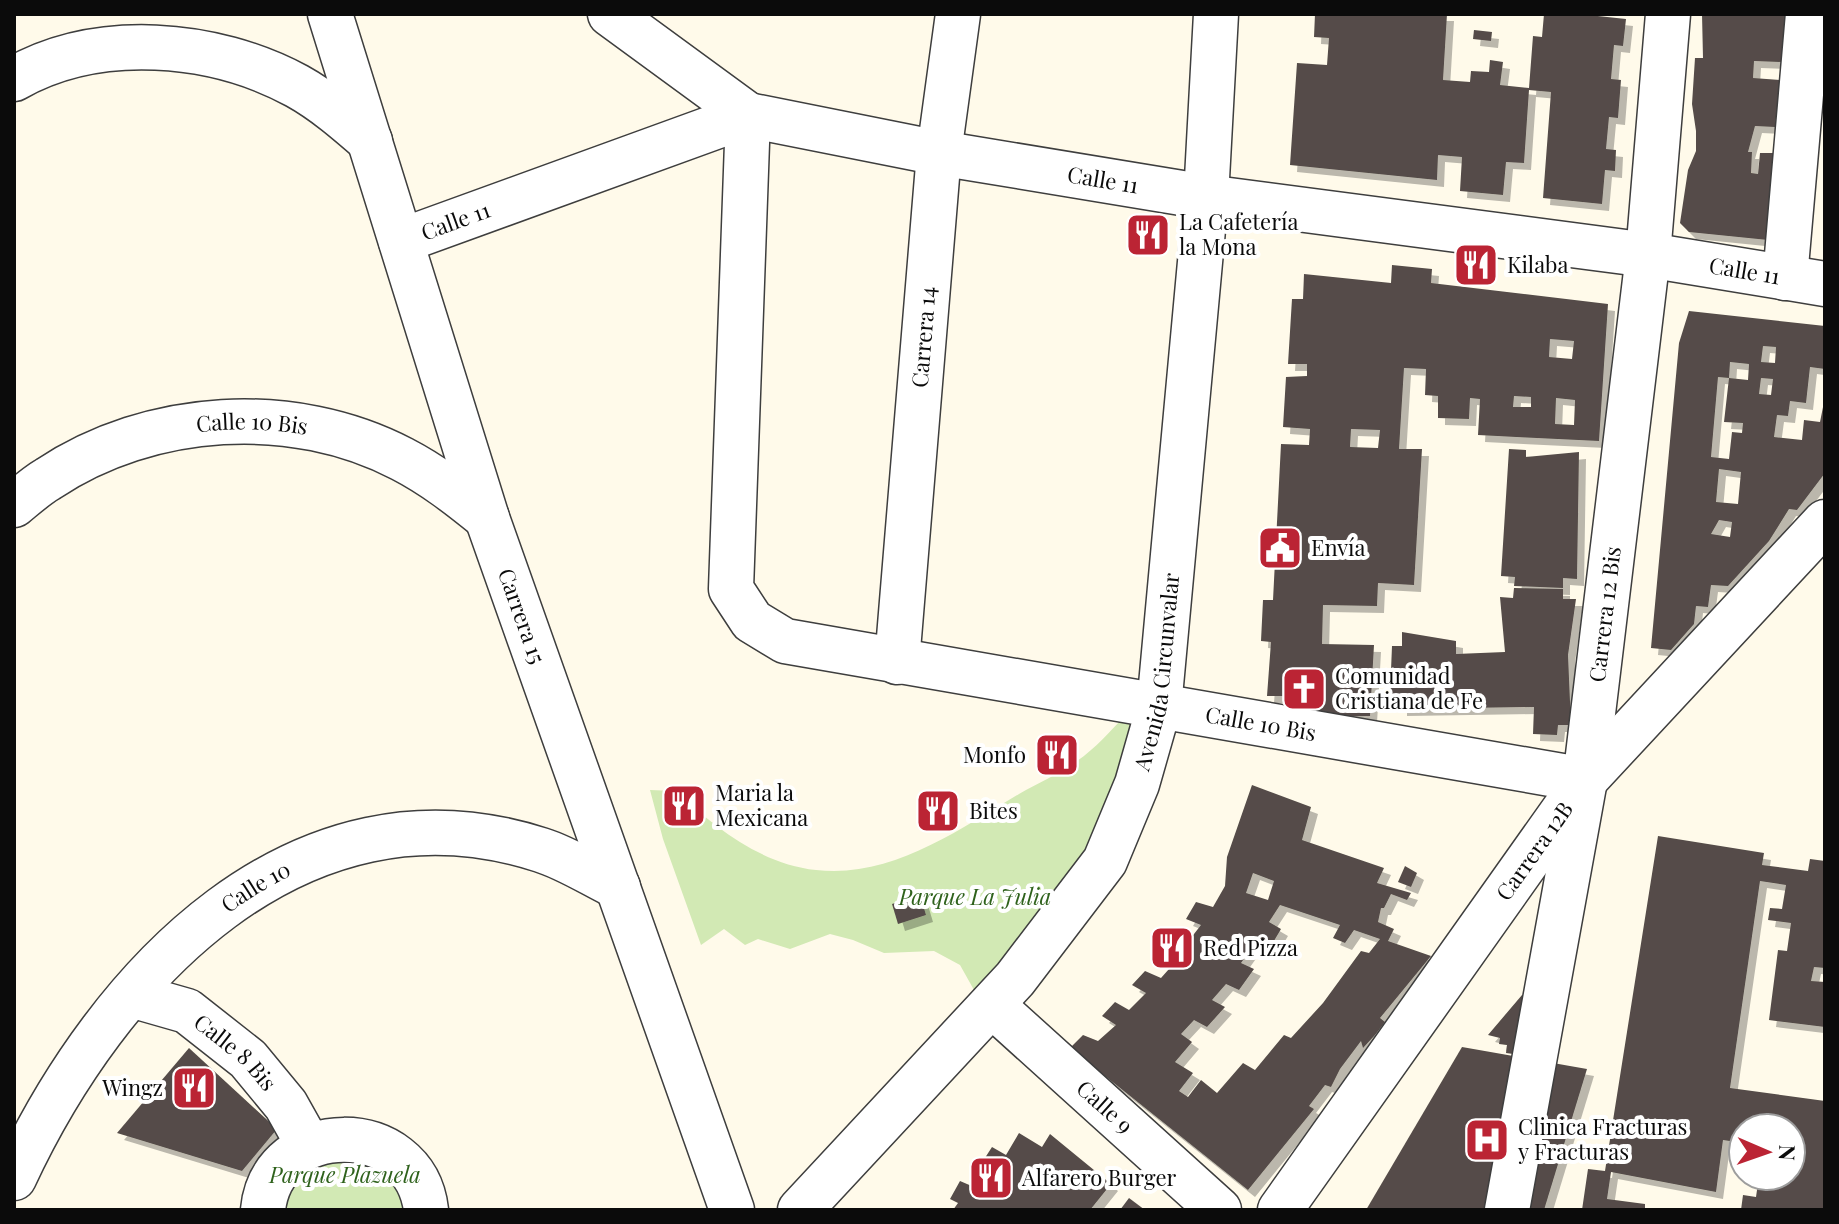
<svg xmlns="http://www.w3.org/2000/svg" width="1839" height="1224" font-family="'Playfair Display',serif">
  <style>
    .green { fill: #d2e9b4 }
    .building { fill: #544c48; fill-rule: evenodd; filter: url(#shadow) }
    .lines { fill: none; stroke-linecap: round; stroke-linejoin: round }
    .minor-casing { stroke: #3e3e3e; stroke-width: 47 }
    .tertiary-casing { stroke: #3e3e3e; stroke-width: 47 }
    .minor { stroke: #fff; stroke-width: 44 }
    .tertiary { stroke: #fff; stroke-width: 44 }
    .labels { text-anchor: middle; stroke-width: 8; stroke-linejoin: round; paint-order: stroke }
    .street-label { font-size: 22px; fill: #0b0b0b; stroke: #fff }
    .poi-label { font-size: 22px; fill: #0b0b0b; stroke: #fff; text-anchor: start }
    .park-label { font-size: 22px; font-style: italic; fill: #2f621c; stroke: #fff }
  </style>
  <defs>
    <filter id="shadow"><feDropShadow dx="7" dy="7" stdDeviation="0" flood-color="#0004"/></filter>
  </defs>
  <rect width="100%" height="100%" fill="#fffaea"/>
  <!-- green -->
  <g class="green">
    <path d="M1126,715H1138L1109,826L1008,960L974,990L960,965L934,951L884,953L853,940L830,934L790,949L758,939L745,945L724,929L701,945L663,839L650,790L675,791C715,827 760,864 816,870C890,879 959,830 1019,794C1038,783 1059,774 1077,761C1095,749 1111,730 1126,715Z"/>
    <path d="M356,1139L426,1210H263L274,1179Z"/>
  </g>
  <!-- building -->
  <g class="building">
    <path d="M1315,14H1447L1443,80L1470,82L1471,71L1489,72L1490,60L1503,62L1500,85L1529,88L1533,36L1542,37L1544,14H1579L1626,19L1623,46L1614,45L1611,79L1621,80L1618,118L1609,117L1606,149L1616,150L1615,171L1605,170L1602,204L1543,198L1551,92L1529,90L1524,163L1506,162L1503,195L1460,191L1462,157L1438,155L1437,180L1290,165L1297,63L1327,65L1329,38L1314,37Z"/>
    <path d="M1702,14H1786L1782,62L1754,61L1753,78L1780,80L1775,127L1755,126L1748,152H1752L1751,173L1758,174L1760,153H1775L1768,240L1689,232L1680,223L1688,170L1696,151V131L1692,104L1695,58H1703Z"/>
    <path d="M1474,30L1492,32L1491,41L1473,39Z"/>
    <path d="M1392,265L1432,269L1431,283L1608,304L1599,441L1478,435L1480,399L1470,398L1469,419L1438,418V396L1425,395L1426,369L1404,368L1399,449H1422L1414,585L1378,583L1377,606L1323,605L1322,644L1374,645L1370,716L1306,717L1292,711L1293,696H1267L1271,642L1261,641L1263,600H1273L1281,444L1309,445L1310,429L1283,427L1286,377L1307,376V364H1288L1292,299H1303L1304,274L1391,283ZM1550,339L1574,341L1572,359L1549,357ZM1514,396L1531,397V407H1513ZM1556,398L1575,400L1574,425L1555,424ZM1351,429L1380,430L1378,448L1350,447Z"/>
    <path d="M1689,311L1825,326V369L1810,367L1806,403L1790,401L1788,416L1777,415L1774,437L1802,440L1804,420L1820,422L1825,397V473L1797,510L1789,509L1769,541L1728,586L1711,585L1708,607L1696,606L1694,624L1671,650L1651,648L1679,343ZM1763,346L1776,347L1775,363L1761,362ZM1730,362L1749,364L1748,380L1729,378L1724,422L1743,423L1742,433L1732,432L1729,459L1711,457L1718,377L1729,378ZM1761,378L1773,379L1771,395L1759,394ZM1719,469L1741,472L1738,504L1716,502ZM1719,520L1732,522L1730,537L1711,534Z"/>
    <path d="M1509,449L1526,450V457L1579,452L1577,579L1563,578V588L1514,586L1515,577L1501,576Z"/>
    <path d="M1514,588L1563,589V599H1576L1568,655L1571,725H1558L1557,735L1533,734L1534,707L1400,709V695H1390L1392,646H1402V632L1456,641V654L1505,652L1500,597L1513,598Z"/>
    <path d="M1252,785L1311,807L1302,840L1384,868L1377,883L1411,893L1407,900L1391,894L1384,908H1381L1378,922L1394,929L1388,941L1431,956L1380,1018L1385,1022L1375,1035L1363,1048L1361,1041L1340,1069L1331,1087L1325,1085L1309,1106L1314,1109L1248,1190L1070,1048L1083,1035L1098,1041L1116,1025L1102,1016L1115,1002L1129,1010L1146,993L1132,985L1145,971L1161,978L1177,960L1161,953L1171,937L1187,943L1201,925L1186,919L1196,902L1213,907L1225,886L1227,857ZM1253,873L1274,881L1268,900L1246,893ZM1280,905L1340,925L1333,938L1345,943L1354,930L1380,939L1369,953L1361,951L1323,1003L1291,1038L1284,1035L1255,1070L1243,1063L1217,1093L1201,1080L1188,1097L1179,1091L1193,1073L1175,1062L1192,1042L1181,1034L1194,1020L1207,1027L1225,1007L1212,1000L1226,984L1239,990L1254,969L1241,963L1253,946L1268,951L1281,929L1269,922Z"/>
    <path d="M1658,836L1764,853L1762,865L1808,871L1810,859L1825,861V968L1814,967L1811,981L1825,982V1027L1769,1020L1778,950L1787,951L1791,923L1768,920L1770,908L1782,909L1786,885L1760,881L1730,1088L1825,1101V1210H1741L1743,1195L1756,1197L1759,1176H1791V1128H1743V1143L1723,1140L1716,1192L1611,1172L1607,1199L1645,1204V1210H1582L1588,1169L1605,1171Z"/>
    <path d="M1405,866L1417,873L1411,887L1398,882Z"/>
    <path d="M920,895L926,915L898,924L892,904Z"/>
    <path d="M1522,995L1538,997L1528,1056L1506,1053L1507,1045L1499,1044L1500,1038L1488,1035Z"/>
    <path d="M1462,1047L1587,1069L1544,1210H1366Z"/>
    <path d="M189,1048L277,1129L242,1171L117,1133Z"/>
    <path d="M1019,1133L1042,1147L1050,1134L1111,1184L1090,1210H953L958,1203L950,1199L960,1181L974,1187L987,1168L981,1164L992,1147L1006,1155Z"/>
    <path d="M1129,1198L1145,1210H1120Z"/>
  </g>
  <g class="lines">
    <!-- minor casing -->
    <g class="minor-casing">
      <g id="minor">
        <path id="s1" d="M330,14L487,518L732,1210"/>
        <path d="M610,14L748,115"/>
        <path d="M14,79C98,31 214,41 297,86C324,101 347,121 370,141"/>
        <path id="s2" d="M748,115L731,589L752,621L785,641L1585,780"/>
        <path id="s3" d="M401,241L748,115L939,153L1206,197L1648,255L1825,284"/>
        <path d="M1785,278L1808,14"/>
        <path id="s4" d="M14,505C25,496 36,486 48,479C150,411 293,402 402,459C433,475 460,496 487,518"/>
        <path id="s5" d="M897,662L939,153L958,14"/>
        <path id="s6" d="M131,995L187,1011L248,1059L286,1105L309,1146"/>
        <path id="s7" d="M992,1005L1219,1210"/>
        <path id="s8" d="M14,1178C107,977 298,771 541,850C567,858 593,875 618,887"/>
        <path d="M263,1210C272,1117 415,1116 426,1210"/>
        <path id="s9" d="M1280,1210L1585,780L1825,522"/>
      </g>
    </g>
    <!-- tertiary casing -->
    <g class="tertiary-casing">
      <g id="tertiary">
        <path id="s10" d="M800,1210L1015,979L1105,861L1137,784L1159,707L1206,197L1216,14"/>
        <path id="s11" d="M1507,1210L1585,780L1648,255L1668,14"/>
      </g>
    </g>
    <!-- minor -->
    <use href="#minor" class="minor"/>
    <!-- tertiary -->
    <use href="#tertiary" class="tertiary"/>
  </g>
  <!-- icons -->
  <defs>
    <g id="restaurant-square" transform="scale(2.3)"><rect x="-9" y="-9" width="18" height="18" rx="4" fill="#bb2434" stroke="#fff"/><path d="M-5-6h1v4h1v-4h1v4h1v-4h1v5L-1.5 .5V6h-2V.5L-5-1ZM5-6V6H3V1.5H1.5Q1.5-4 5-6Z" fill="#fff"/></g>
    <g id="civic-square" transform="scale(2.3)"><rect x="-9" y="-9" width="18" height="18" rx="4" fill="#bb2434" stroke="#fff"/><path d="M-.6-6.5H3V-4.5H.6V-3L4-1V1h2V6H-6V1h2V-1L-.6-3ZM-1.2 2.5V6h2.4V2.5Z" fill="#fff"/></g>
    <g id="church-square" transform="scale(2.3)"><rect x="-9" y="-9" width="18" height="18" rx="4" fill="#bb2434" stroke="#fff"/><path d="M-1.2-6h2.4v3.5h3.3v2.4h-3.3V6h-2.4V-.1h-3.3v-2.4h3.3Z" fill="#fff"/></g>
    <g id="hospital-square" transform="scale(2.3)"><rect x="-9" y="-9" width="18" height="18" rx="4" fill="#bb2434" stroke="#fff"/><path d="M-5-5h3v3.5h4V-5h3V5h-3V1.5h-4V5h-3Z" fill="#fff"/></g>
  </defs>
  <g fill-rule="evenodd">
    <use href="#restaurant-square" x="1148" y="235"/>
    <use href="#restaurant-square" x="1476" y="265"/>
    <use href="#civic-square" x="1280" y="548"/>
    <use href="#church-square" x="1304" y="689"/>
    <use href="#restaurant-square" x="1057" y="755"/>
    <use href="#restaurant-square" x="684" y="806"/>
    <use href="#restaurant-square" x="938" y="811"/>
    <use href="#restaurant-square" x="1172" y="948"/>
    <use href="#restaurant-square" x="194" y="1088"/>
    <use href="#hospital-square" x="1487" y="1140"/>
    <use href="#restaurant-square" x="991" y="1178"/>
  </g>
  <g class="labels">
    <!-- street labels -->
    <g class="street-label">
      <text dy="8" stroke="none"><textPath href="#s3" startOffset="730">Calle 11</textPath></text>
      <text dy="8" stroke="none"><textPath href="#s3" startOffset="58">Calle 11</textPath></text>
      <text dy="8" stroke="none"><textPath href="#s3" startOffset="1378">Calle 11</textPath></text>
      <text dy="8" stroke="none"><textPath href="#s5" startOffset="326">Carrera 14</textPath></text>
      <text dy="8" stroke="none"><textPath href="#s4" startOffset="258">Calle 10 Bis</textPath></text>
      <text dy="8" stroke="none"><textPath href="#s11" startOffset="604">Carrera 12 Bis</textPath></text>
      <text dy="8" stroke="none"><textPath href="#s1" startOffset="632">Carrera 15</textPath></text>
      <text dy="8" stroke="none"><textPath href="#s10" startOffset="662">Avenida Circunvalar</textPath></text>
      <text dy="8" stroke="none"><textPath href="#s2" startOffset="1034">Calle 10 Bis</textPath></text>
      <text dy="8" stroke="none"><textPath href="#s9" startOffset="440">Carrera 12B</textPath></text>
      <text dy="8" stroke="none"><textPath href="#s8" startOffset="384">Calle 10</textPath></text>
      <text dy="8" stroke="none"><textPath href="#s6" startOffset="122">Calle 8 Bis</textPath></text>
      <text dy="8" stroke="none"><textPath href="#s7" startOffset="152">Calle 9</textPath></text>
    </g>
    <!-- poi labels -->
    <g class="poi-label">
      <text x="1179" y="230">La Cafetería<tspan x="1179" dy="25">la Mona</tspan></text>
      <text x="1507" y="273">Kilaba</text>
      <text x="1311" y="556">Envía</text>
      <text x="1335" y="684">Comunidad<tspan x="1335" dy="25">Cristiana de Fe</tspan></text>
      <text x="1026" y="763" text-anchor="end">Monfo</text>
      <text x="715" y="801">Maria la<tspan x="715" dy="25">Mexicana</tspan></text>
      <text x="969" y="819">Bites</text>
      <text x="1203" y="956">Red Pizza</text>
      <text x="163" y="1096" text-anchor="end">Wingz</text>
      <text x="1518" y="1135">Clinica Fracturas<tspan x="1518" dy="25">y Fracturas</tspan></text>
      <text x="1022" y="1186">Alfarero Burger</text>
    </g>
    <!-- park labels -->
    <g class="park-label">
      <text x="975" y="905">Parque La Julia</text>
      <text x="345" y="1183">Parque Plazuela</text>
    </g>
  </g>
  <!-- border -->
  <rect width="1839" height="1224" fill="none" stroke="#0b0b0b" stroke-width="32"/>
  <!-- north arrow -->
  <g transform="translate(1767 1152) rotate(92)"><circle r="38" fill="#ffffff" stroke="#9d9d9d" stroke-width="2"/>
  <path d="M0-6L14 30L0 20L-14 30Z" fill="#bb2434"/>
  <text y="-12" font-size="22" font-weight="bold" text-anchor="middle" fill="#0b0b0b">N</text>
  </g>
</svg>
